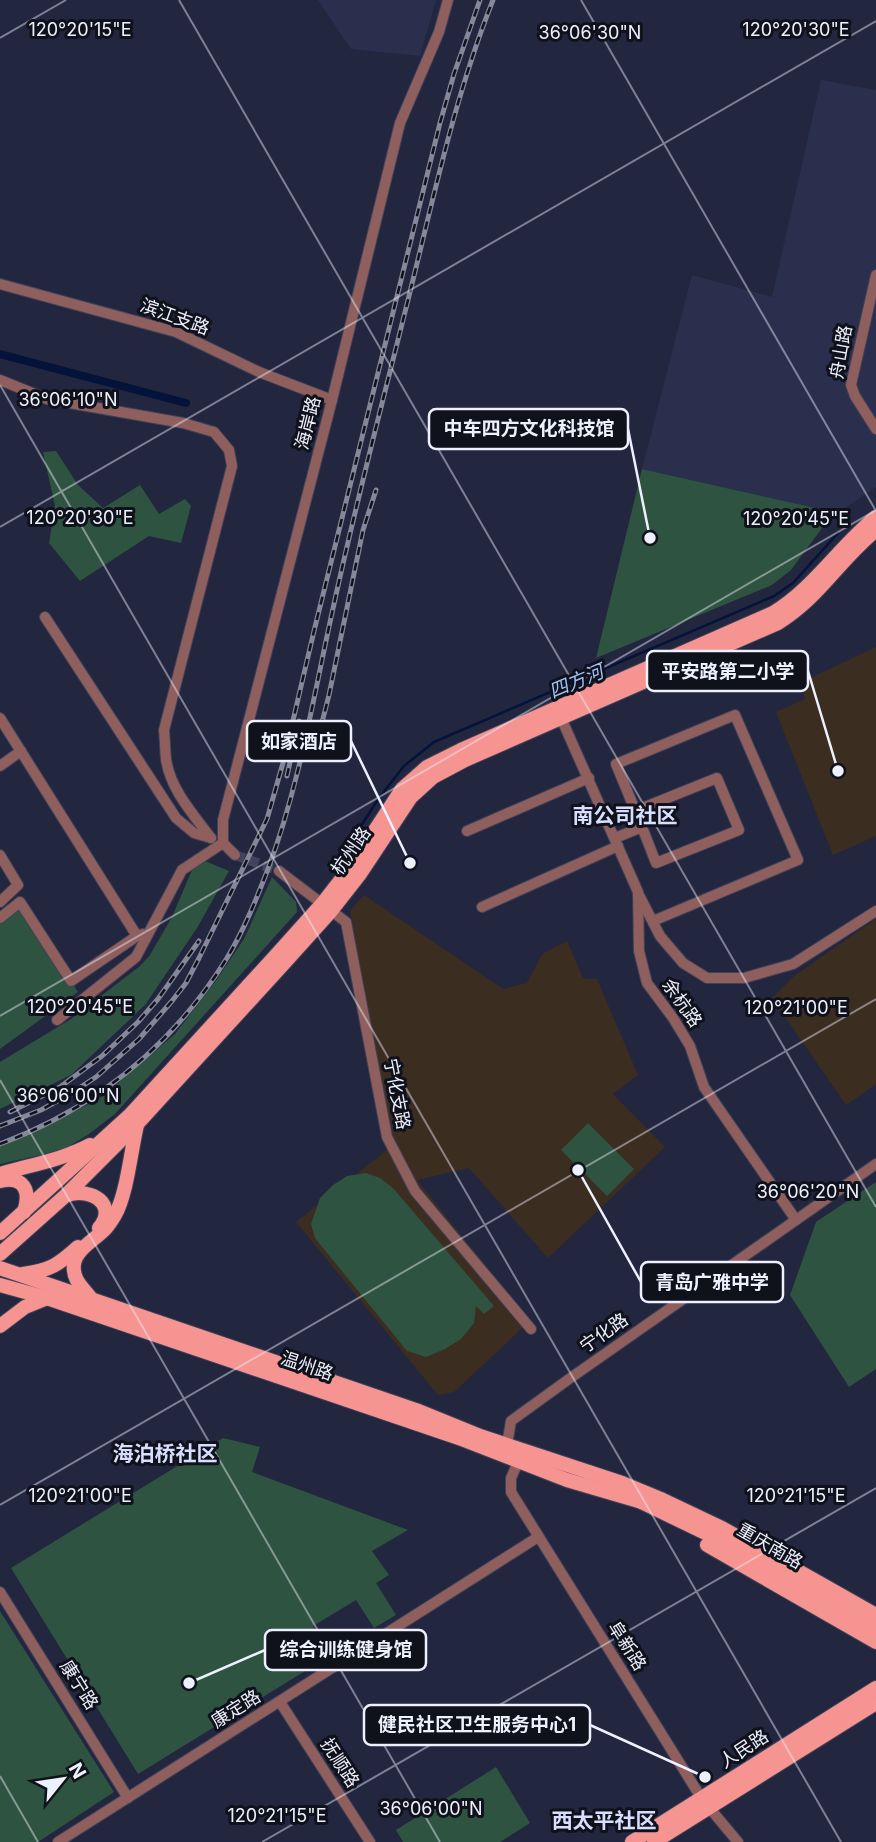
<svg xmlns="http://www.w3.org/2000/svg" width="876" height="1842" font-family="Inter,'Noto Sans SC',sans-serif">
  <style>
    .built { fill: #2b2f4e }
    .education { fill: #3c2d21 }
    .green { fill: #2e5340 }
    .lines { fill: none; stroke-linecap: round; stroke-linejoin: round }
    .stream { stroke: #04133a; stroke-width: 2.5 }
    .canal { stroke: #04133a; stroke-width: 8 }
    .minor-tunnel { stroke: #41445c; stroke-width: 10; stroke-dasharray: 10 5; stroke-linecap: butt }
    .minor-casing { stroke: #3f425a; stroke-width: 12 }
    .major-casing { stroke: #3f425a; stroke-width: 16 }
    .minor { stroke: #8f5f5d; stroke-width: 10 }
    .major { stroke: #f59490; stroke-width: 14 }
    .rail-casing { stroke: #85889b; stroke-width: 5 }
    .rail { stroke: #0f111b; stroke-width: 2.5; stroke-dasharray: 8; stroke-linecap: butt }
    .ticks { fill: none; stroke: #edf0fd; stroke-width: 2; stroke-opacity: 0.45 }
    .labels { text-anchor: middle; stroke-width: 6; stroke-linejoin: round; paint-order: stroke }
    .street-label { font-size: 18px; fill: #edf0fd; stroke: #0f111b }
    .water-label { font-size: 19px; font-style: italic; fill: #a3c0f9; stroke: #0f111b }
    .quarter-label { font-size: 21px; font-weight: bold; fill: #d8deff; stroke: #0f111b }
    .ticks-label { font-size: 18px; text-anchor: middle; fill: #edf0fd; stroke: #0f111b; stroke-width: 6; stroke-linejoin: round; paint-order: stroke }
    .leader { fill: none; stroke: #edf0fd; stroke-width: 2.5 }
    .callout-dot { fill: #edf0fd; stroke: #0f111b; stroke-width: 2.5 }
    .callout { fill: #0f111b; stroke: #edf0fd; stroke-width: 2.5 }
    .callout-label { font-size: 19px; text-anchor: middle; font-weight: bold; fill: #edf0fd }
  </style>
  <rect width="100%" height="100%" fill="#23263f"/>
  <!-- built -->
  <g class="built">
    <path d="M318,0H436L420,56L351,49Z"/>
    <path d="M821,80L876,90V487L828,520L811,507L642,469L692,275L772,297Z"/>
  </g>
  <!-- education -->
  <g class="education">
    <path d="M876,647V836L833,855L776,712L805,699L800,683Z"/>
    <path d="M364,895L503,989L527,983L542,954L567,941L583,978L597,979L638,1075L613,1094L665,1147L548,1258L469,1168L417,1180L530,1321L454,1392L438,1395L296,1222L392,1146L350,911Z"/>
    <path d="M876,919V1084L846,1105L772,998L794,976Z"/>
  </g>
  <!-- green -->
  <g class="green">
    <path d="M56,451L78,485L103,508L140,485L159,514L185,499L191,506L181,543L149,536L80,581L49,543L55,506L43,452Z"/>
    <path d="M642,469L811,507L828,520L791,570L772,585L596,658Z"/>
    <path d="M205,861L229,871L197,928L145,1005L71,1075L0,1109V1062L71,1019L140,966L150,955L172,917L192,870Z"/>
    <path d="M272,877L296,902L297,912L115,1114L89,1134L63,1150L0,1164V1144L52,1123L102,1097L175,1034L215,982L244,939Z"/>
    <path d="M20,902L78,992L0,1049V916Z"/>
    <path d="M588,1123L634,1169L607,1196L561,1150Z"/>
    <path d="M366,1173L380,1178L393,1188L494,1306L484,1314L476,1306L474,1323L461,1339L445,1349L426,1357L407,1351L315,1238L311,1224L320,1198L333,1185L347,1176Z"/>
    <path d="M876,1182V1369L849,1387L790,1295L816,1222Z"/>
    <path d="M223,1438L260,1447L252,1472L408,1530L372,1551L389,1575L376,1583L396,1615L374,1628L356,1600L313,1626L320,1640L326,1638L336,1652L138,1774L11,1568Z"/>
    <path d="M0,1611L114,1792L38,1842H0Z"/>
    <path d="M496,1767L530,1823L500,1842H403L396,1830Z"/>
  </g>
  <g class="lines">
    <!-- stream -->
    <path class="stream" d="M340,858L379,798L404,766L434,742L774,596L793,583L838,533"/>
    <!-- canal -->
    <path class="canal" d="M0,354L186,403"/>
    <!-- minor-tunnel -->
    <path class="minor-tunnel" d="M235,855L279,871"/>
    <!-- minor casing -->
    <g class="minor-casing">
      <g id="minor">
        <path d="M876,275L851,385L855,396L876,429"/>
        <path d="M0,284L176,332L259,372L332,400"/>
        <path d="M0,380L47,399L183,423L214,432L229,450L232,466L164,730C165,740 165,750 166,759C170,789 193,814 211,838"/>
        <path d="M45,617L176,818L194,833L211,838"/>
        <path d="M558,711L638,892L639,951L647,983L673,1018L690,1046L704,1087L796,1220"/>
        <path d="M0,718L137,936"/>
        <path d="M0,766L21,751"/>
        <path d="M635,811L717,778L739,830L656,863L642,827"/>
        <path d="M467,831L589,778"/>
        <path d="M615,838L642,827L616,764L735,715L798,860L653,921"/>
        <path d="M0,855L18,885L0,902"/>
        <path d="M235,855L223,843V820L332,400L400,123L439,32L448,0"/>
        <path d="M279,871L346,922L387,1137L415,1191L531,1329"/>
        <path d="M639,895L660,936L683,963L707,978H744L793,964L876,911"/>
        <path d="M482,907L618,846"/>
        <path d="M0,918L20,902L71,981L137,936L143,934"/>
        <path d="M57,1020L136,957L182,870L223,843"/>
        <path d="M507,1445L511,1421L569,1379L876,1164"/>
        <path d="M519,1460L511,1478V1492L702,1799L738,1842"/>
        <path d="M0,1592L128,1798"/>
        <path d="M280,1702L370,1842"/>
        <path d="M58,1842L538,1537"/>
      </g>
    </g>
    <!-- major casing -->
    <g class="major-casing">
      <g id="major">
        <path d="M0,1174C30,1165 62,1160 90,1145"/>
        <path d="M0,1181C24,1175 31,1191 24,1212"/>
        <path d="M67,1195C92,1187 118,1205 99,1228"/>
        <path d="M0,1233L130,1115L279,952L322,904L351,867L402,789L427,767L461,750L773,613C814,588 839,547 876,517"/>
        <path d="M0,1254L65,1196L138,1123L286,961L331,911L360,874L411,797L433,777L465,760L778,623C820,597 839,560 876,530"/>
        <path d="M0,1268L416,1410L480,1436L622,1483L663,1500L722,1528L876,1615"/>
        <path d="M23,1274C51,1270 58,1265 78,1247"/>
        <path d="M0,1285L47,1298L459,1438L567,1480L642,1502"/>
        <path d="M90,1297C82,1287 72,1279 74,1264C76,1249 96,1239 106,1228C109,1225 112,1220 115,1215C127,1194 131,1150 137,1125"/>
        <path d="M0,1326L25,1307L47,1298"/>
        <path d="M633,1498L722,1541L876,1629"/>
        <path d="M707,1545L876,1642"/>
        <path d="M632,1842L876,1688"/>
        <path d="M654,1842L876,1703"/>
      </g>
    </g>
    <!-- minor -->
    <use href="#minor" class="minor"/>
    <!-- major -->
    <use href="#major" class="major"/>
    <!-- rail casing -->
    <g class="rail-casing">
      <g id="rail">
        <path d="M291,729L314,631L440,123L454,74L480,0"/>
        <path d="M313,758L329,695L363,530L376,490"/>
        <path d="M287,776L299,721"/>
        <path d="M10,1112L60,1087L102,1056L138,1022L158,999L199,941"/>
        <path d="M0,1126L41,1110L70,1094L96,1077L139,1039L172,1001L186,983L199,958L267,819L283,763"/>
        <path d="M0,1144C96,1108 173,1045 227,958C244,930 256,900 268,869C300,784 314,693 334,604C357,498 385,393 411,288C435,191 456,93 493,0"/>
      </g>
    </g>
    <!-- rail -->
    <use href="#rail" class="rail"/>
  </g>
  <!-- ticks -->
  <path class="ticks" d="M179,0L876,1207M581,0L876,511M0,38L66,0M0,385L841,1842M0,527L876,21M0,1016L876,510M0,1080L440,1842M0,1505L876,999M0,1776L38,1842M262,1842L876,1488"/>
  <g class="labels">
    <!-- street labels -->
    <g class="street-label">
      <text transform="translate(175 317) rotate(20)" y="6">滨江支路</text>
      <text transform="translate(841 352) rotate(-80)" y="6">舟山路</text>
      <text transform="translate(308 423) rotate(-76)" y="6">海岸路</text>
      <text transform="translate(351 851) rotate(-55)" y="6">杭州路</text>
      <text transform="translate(682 1003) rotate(55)" y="6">余杭路</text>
      <text transform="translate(397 1094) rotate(79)" y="6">宁化支路</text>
      <text transform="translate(604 1333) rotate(-35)" y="6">宁化路</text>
      <text transform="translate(307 1366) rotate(19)" y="6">温州路</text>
      <text transform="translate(770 1546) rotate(30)" y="6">重庆南路</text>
      <text transform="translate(627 1646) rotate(58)" y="6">阜新路</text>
      <text transform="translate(79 1685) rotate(58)" y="6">康宁路</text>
      <text transform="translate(236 1709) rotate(-32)" y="6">康定路</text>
      <text transform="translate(744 1749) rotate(-33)" y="6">人民路</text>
      <text transform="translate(340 1763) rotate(57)" y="6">抚顺路</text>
    </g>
    <!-- water labels -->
    <g class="water-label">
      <text transform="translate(576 681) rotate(-23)" y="7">四方河</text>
    </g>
    <!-- quarter labels -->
    <g class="quarter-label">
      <text x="625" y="823">南公司社区</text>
      <text x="165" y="1461">海泊桥社区</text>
      <text x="604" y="1828">西太平社区</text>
    </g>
  </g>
  <g class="ticks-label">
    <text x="80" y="36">120°20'15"E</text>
    <text x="796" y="36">120°20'30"E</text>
    <text x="590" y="39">36°06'30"N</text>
    <text x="68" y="406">36°06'10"N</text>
    <text x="80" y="524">120°20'30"E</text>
    <text x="796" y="525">120°20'45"E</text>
    <text x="80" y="1013">120°20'45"E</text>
    <text x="796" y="1014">120°21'00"E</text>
    <text x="68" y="1102">36°06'00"N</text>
    <text x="808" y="1198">36°06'20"N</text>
    <text x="80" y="1502">120°21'00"E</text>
    <text x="796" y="1502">120°21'15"E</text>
    <text x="431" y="1815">36°06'00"N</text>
    <text x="277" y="1822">120°21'15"E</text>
  </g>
  <!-- callouts -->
  <path class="leader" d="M650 538L628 429M838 771L808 671M410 863L351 741M578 1170L641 1282M189 1683L265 1650M705 1777L590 1725"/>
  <g class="callout-dot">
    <circle cx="650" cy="538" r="7"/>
    <circle cx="838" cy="771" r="7"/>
    <circle cx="410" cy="863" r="7"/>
    <circle cx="578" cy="1170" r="7"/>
    <circle cx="189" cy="1683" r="7"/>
    <circle cx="705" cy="1777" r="7"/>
  </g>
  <g class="callout">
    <rect x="429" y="409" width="199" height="40" rx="7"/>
    <rect x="647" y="651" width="161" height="40" rx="7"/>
    <rect x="247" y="721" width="104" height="40" rx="7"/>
    <rect x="641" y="1262" width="142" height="40" rx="7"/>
    <rect x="265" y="1630" width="161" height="40" rx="7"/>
    <rect x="364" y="1705" width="226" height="40" rx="7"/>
  </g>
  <g class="callout-label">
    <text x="529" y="435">中车四方文化科技馆</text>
    <text x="728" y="678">平安路第二小学</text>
    <text x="299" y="748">如家酒店</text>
    <text x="712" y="1289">青岛广雅中学</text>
    <text x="346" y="1656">综合训练健身馆</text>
    <text x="477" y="1731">健民社区卫生服务中心1</text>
  </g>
  <!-- north arrow -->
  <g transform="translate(63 1779) rotate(60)" stroke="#0f111b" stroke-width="5" paint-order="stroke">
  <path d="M0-5L12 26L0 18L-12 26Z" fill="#edf0fd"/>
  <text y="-10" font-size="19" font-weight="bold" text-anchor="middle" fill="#edf0fd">N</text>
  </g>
</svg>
